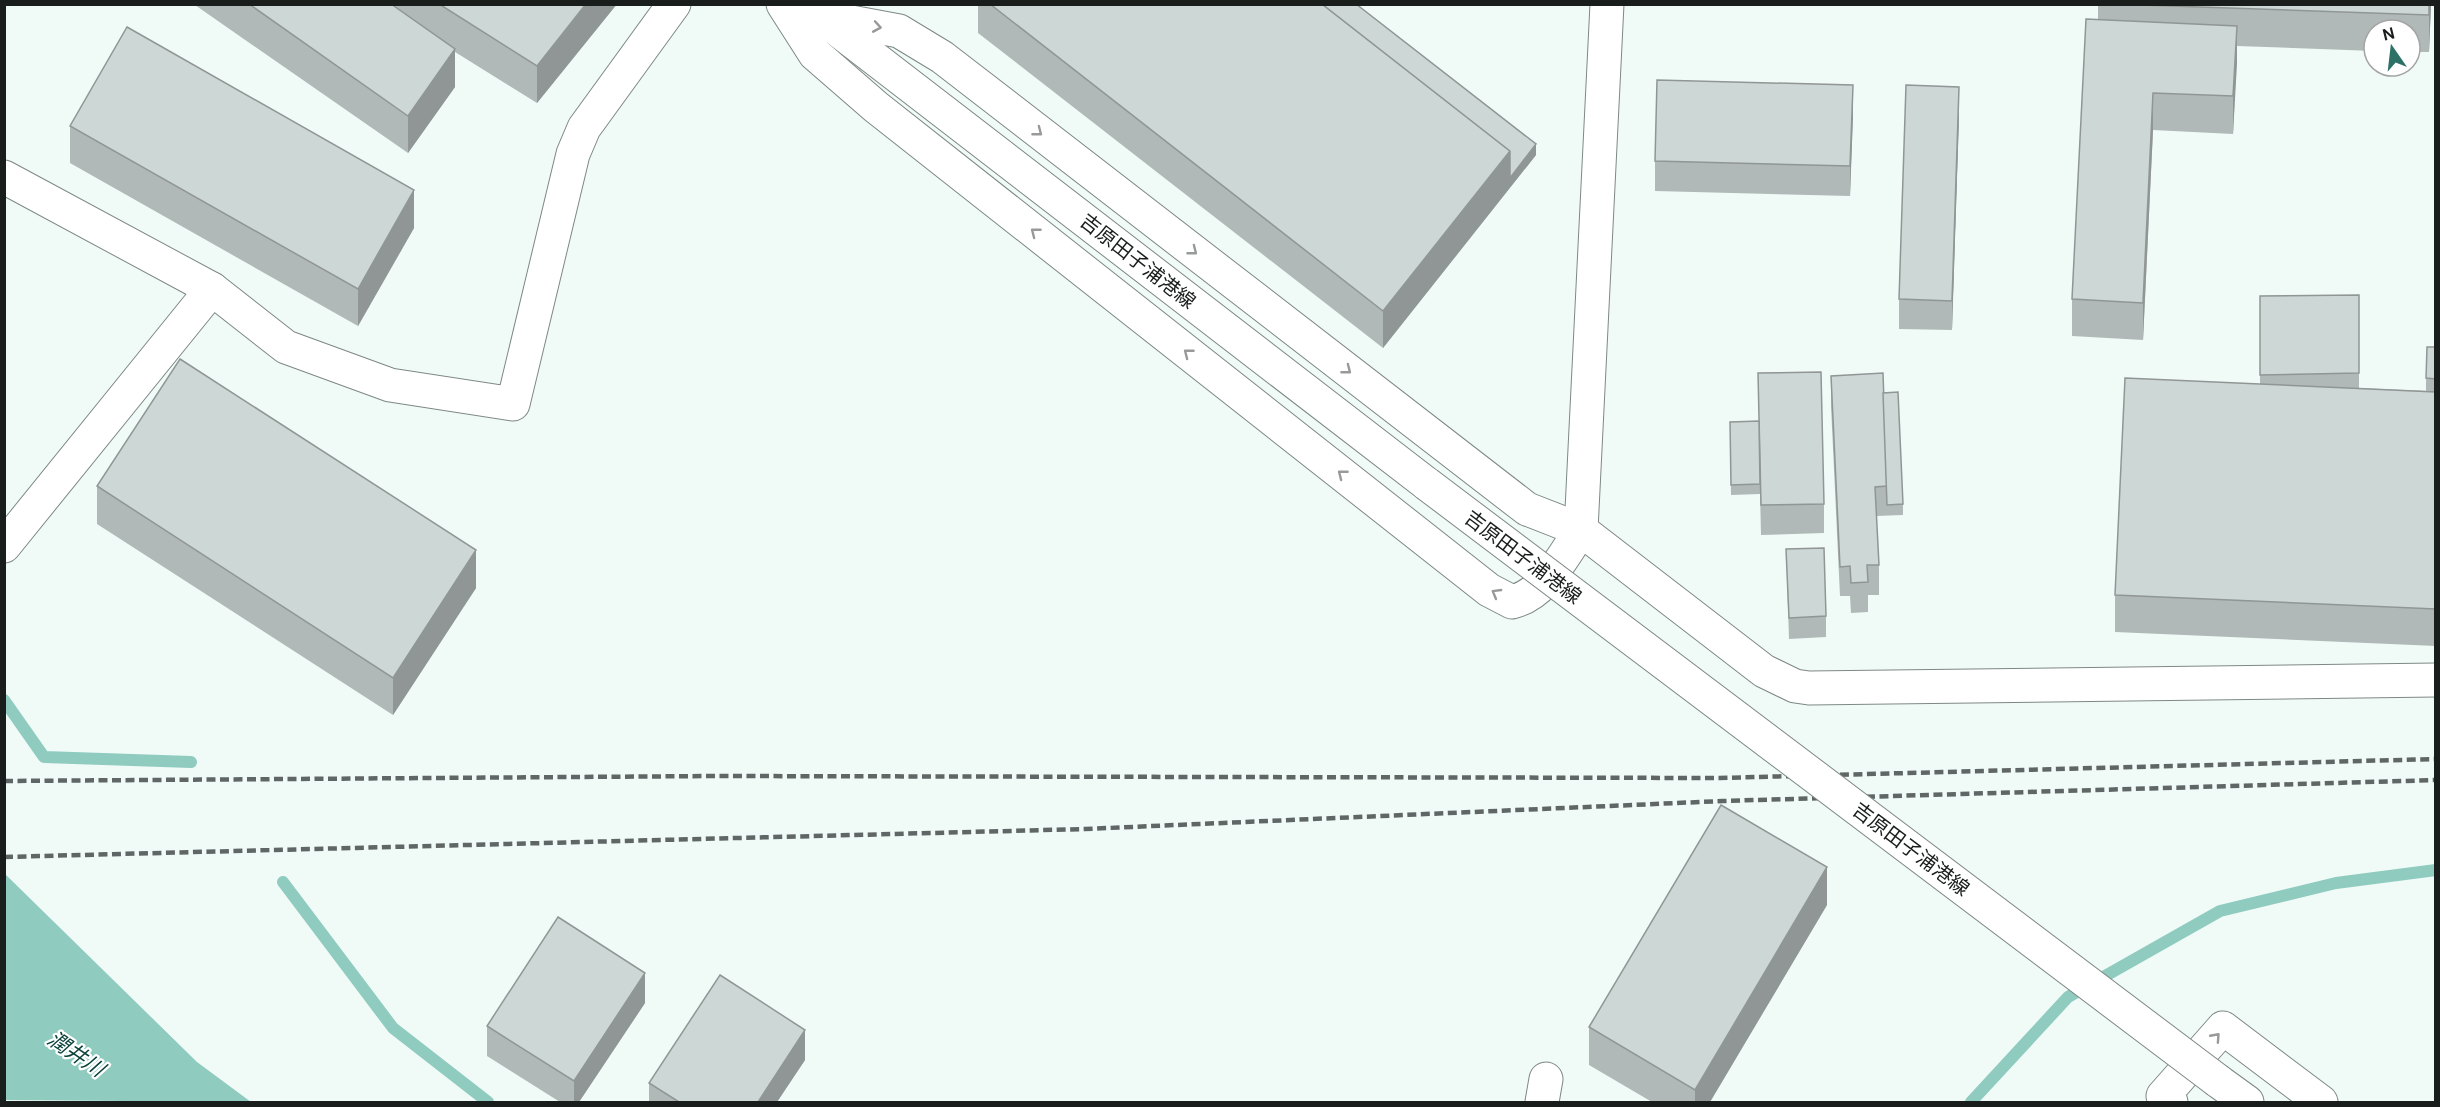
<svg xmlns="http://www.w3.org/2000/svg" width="2440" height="1107" font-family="'DM Sans','Noto Sans JP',sans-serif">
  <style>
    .water { fill: #8fcbbf }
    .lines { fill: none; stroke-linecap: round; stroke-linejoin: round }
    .stream { stroke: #8fcbbf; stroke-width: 12 }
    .minor-casing { stroke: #7e8886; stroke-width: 35 }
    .tertiary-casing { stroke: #7e8886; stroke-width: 35 }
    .secondary-casing { stroke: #7e8886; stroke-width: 35 }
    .minor { stroke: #fff; stroke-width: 33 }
    .tertiary { stroke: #fff; stroke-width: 33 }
    .secondary { stroke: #fff; stroke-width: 33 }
    .rail { stroke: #606665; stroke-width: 4.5; stroke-dasharray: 9 4.5; stroke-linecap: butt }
    .secondary-bridge-casing { stroke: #7e8886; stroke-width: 35; stroke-linecap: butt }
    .secondary-bridge { stroke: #fff; stroke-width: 33 }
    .wall { fill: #b0b9b7 }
    .shaded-wall { fill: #909695 }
    .building { fill: #cdd7d5; stroke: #909695; stroke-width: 1.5 }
    .oneway { stroke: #989999 }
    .labels { text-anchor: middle; stroke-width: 4.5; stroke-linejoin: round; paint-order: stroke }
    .street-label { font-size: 20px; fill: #191d1c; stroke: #fff }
    .water-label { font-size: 21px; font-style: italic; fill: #0b423b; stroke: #fff }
  </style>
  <rect width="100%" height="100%" fill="#f0fbf8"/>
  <!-- water -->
  <path class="water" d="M4,873L197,1062L251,1102L5,1100Z"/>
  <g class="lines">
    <!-- stream -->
    <g class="stream">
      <path d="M4,700L44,757L191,762"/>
      <path d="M283,882L393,1028L488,1102"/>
      <path d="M1971,1102L2068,997L2220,911L2336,883L2436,870"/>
    </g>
    <!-- minor casing -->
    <g class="minor-casing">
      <g id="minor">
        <path d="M4,177L212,289L286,347L390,385L513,404L573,154L584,128L674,4"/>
        <path d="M4,546L212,289"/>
        <path d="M1542,1102L1546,1079"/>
        <path d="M2171,1102L2163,1096L2223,1028L2321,1102"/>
      </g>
    </g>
    <!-- tertiary casing -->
    <g class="tertiary-casing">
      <g id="tertiary">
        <path d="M783,4L815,54L876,107L1489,590L1512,602C1545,594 1562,557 1581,530L1607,4"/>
        <path d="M819,16L899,31L942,57L1527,509L1581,530L1764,671L1795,686L1809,688L2436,680"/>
      </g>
    </g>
    <!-- secondary casing -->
    <g class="secondary-casing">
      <g id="secondary">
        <path d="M804,4L1427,484"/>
        <path d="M2218,1081L2247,1102"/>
      </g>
    </g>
    <!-- minor -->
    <use href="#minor" class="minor"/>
    <!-- tertiary -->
    <use href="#tertiary" class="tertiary"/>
    <!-- secondary -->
    <use href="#secondary" class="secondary"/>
    <!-- rail -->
    <g class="rail">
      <path d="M4,781L715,776L1719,778L2436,759"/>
      <path d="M4,857L1085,829L1723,801L2436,780"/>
    </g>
    <!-- secondary-bridge casing -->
    <g class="secondary-bridge-casing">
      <path id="secondary-bridge" d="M1427,484L2218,1081"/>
    </g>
    <!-- secondary-bridge -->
    <use href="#secondary-bridge" class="secondary-bridge"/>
  </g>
  <!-- wall -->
  <g class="wall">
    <path d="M617,4L537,103L455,52V87L408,153L195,5Z"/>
    <path d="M978,4H1356L1536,155L1383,348L978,33Z"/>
    <path d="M2098,4H2431L2429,52H2410V30H2374V51L2237,46L2233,134L2153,130L2143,340L2072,336V299L2098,20Z"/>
    <path d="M1853,115L1850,196L1655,191V161Z"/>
    <path d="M1959,117L1952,330L1899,329V299Z"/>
    <path d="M70,126L414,228L358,326L70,163Z"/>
    <path d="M2359,295V388L2426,391V378L2436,347V646L2115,632V595L2260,384V296Z"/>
    <path d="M1758,373L1824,504V533L1761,535L1760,492V494L1731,495L1730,422L1759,421Z"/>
    <path d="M1831,376L1883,393L1903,504V515L1876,516L1879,565V595H1868V612L1851,613L1850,596H1840L1831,406Z"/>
    <path d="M97,486L476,588L393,715L97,524Z"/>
    <path d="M1786,549L1826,616V637L1789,639Z"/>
    <path d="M1827,905L1710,1102H1652L1589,1065V1027Z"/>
    <path d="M645,1003L579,1102H560L487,1056V1026Z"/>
    <path d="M805,1060L777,1102H649V1083Z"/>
  </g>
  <!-- shaded-wall -->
  <g class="shaded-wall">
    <path d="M586,4H617L537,103V66Z"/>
    <path d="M2429,4H2431L2429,52Z"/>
    <path d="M2237,26V64L2233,134V96Z"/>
    <path d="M455,49V87L408,153V116Z"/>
    <path d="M1853,85V115L1850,196V166Z"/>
    <path d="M1959,87V117L1952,330V301Z"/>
    <path d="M2153,93V130L2143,340V303Z"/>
    <path d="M1536,144V155L1383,348V311L1510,151Z"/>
    <path d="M414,190V228L358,326V289Z"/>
    <path d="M476,550V588L393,715V678Z"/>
    <path d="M1827,867V905L1710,1102H1695V1090Z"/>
    <path d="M645,973V1003L579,1102H574V1081Z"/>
    <path d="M805,1030V1060L777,1102H758Z"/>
  </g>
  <!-- building -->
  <g class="building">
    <path d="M249,4H391L455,49L408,116Z"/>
    <path d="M439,4H586L537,66Z"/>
    <path d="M990,4H1322L1510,151L1383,311Z"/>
    <path d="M1322,4H1356L1536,144L1510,178V151Z"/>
    <path d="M2112,4H2429V15Z"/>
    <path d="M2086,19L2237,26L2233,96L2153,93L2143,303L2072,299Z"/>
    <path d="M127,27L414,190L358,289L70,126Z"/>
    <path d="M1657,80L1853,85L1850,166L1655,161Z"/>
    <path d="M1906,85L1959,87L1952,301L1899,299Z"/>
    <path d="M2359,295V373L2260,375V296Z"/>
    <path d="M2427,347H2436V379L2426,378Z"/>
    <path d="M180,359L476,550L393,678L97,486Z"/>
    <path d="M1821,372L1824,504L1761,505L1758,373Z"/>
    <path d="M1883,373L1887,486L1875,487L1879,565H1867L1868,582L1851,583L1850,566L1840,567L1831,376Z"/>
    <path d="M2125,378L2436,392V609L2115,595Z"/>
    <path d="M1898,392L1903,504L1887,505L1883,393Z"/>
    <path d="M1759,421L1760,484L1731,485L1730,422Z"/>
    <path d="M1824,548L1826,616L1789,618L1786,549Z"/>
    <path d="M1721,805L1827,867L1695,1090L1589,1027Z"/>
    <path d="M558,917L645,973L574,1081L487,1026Z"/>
    <path d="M720,975L805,1030L758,1102H679L649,1083Z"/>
  </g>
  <!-- one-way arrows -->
  <defs><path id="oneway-chevron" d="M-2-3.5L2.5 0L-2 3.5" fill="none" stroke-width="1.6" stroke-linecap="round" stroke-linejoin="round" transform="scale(1.5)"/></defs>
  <g class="oneway">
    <use href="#oneway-chevron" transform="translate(877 27) rotate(10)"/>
    <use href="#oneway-chevron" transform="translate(1038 132) rotate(38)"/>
    <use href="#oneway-chevron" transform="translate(1035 232) rotate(-142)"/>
    <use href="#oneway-chevron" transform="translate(1193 251) rotate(38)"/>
    <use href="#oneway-chevron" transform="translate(1188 353) rotate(-142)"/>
    <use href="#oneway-chevron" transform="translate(1347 370) rotate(38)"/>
    <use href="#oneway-chevron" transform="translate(1342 474) rotate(-142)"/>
    <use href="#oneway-chevron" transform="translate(1496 593) rotate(-150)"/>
    <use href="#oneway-chevron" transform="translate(2216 1037) rotate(-48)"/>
  </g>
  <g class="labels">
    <!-- street labels -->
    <g class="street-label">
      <text transform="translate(1138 261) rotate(38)" y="7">吉原田子浦港線</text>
      <text transform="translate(1523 557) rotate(37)" y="7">吉原田子浦港線</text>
      <text transform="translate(1911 849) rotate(37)" y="7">吉原田子浦港線</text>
    </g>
    <!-- water labels -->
    <g class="water-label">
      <text transform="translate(76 1054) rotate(34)" y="7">潤井川</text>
    </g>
  </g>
  <!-- border -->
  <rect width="2440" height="1107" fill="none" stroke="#191d1c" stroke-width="12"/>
  <!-- north arrow -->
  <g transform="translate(2392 48) rotate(346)"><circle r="28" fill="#ffffff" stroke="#a3a5a4" stroke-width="1.5"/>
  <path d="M0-4.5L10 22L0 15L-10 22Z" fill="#2c7166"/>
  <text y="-9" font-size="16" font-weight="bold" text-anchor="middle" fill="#191d1c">N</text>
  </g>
</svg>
